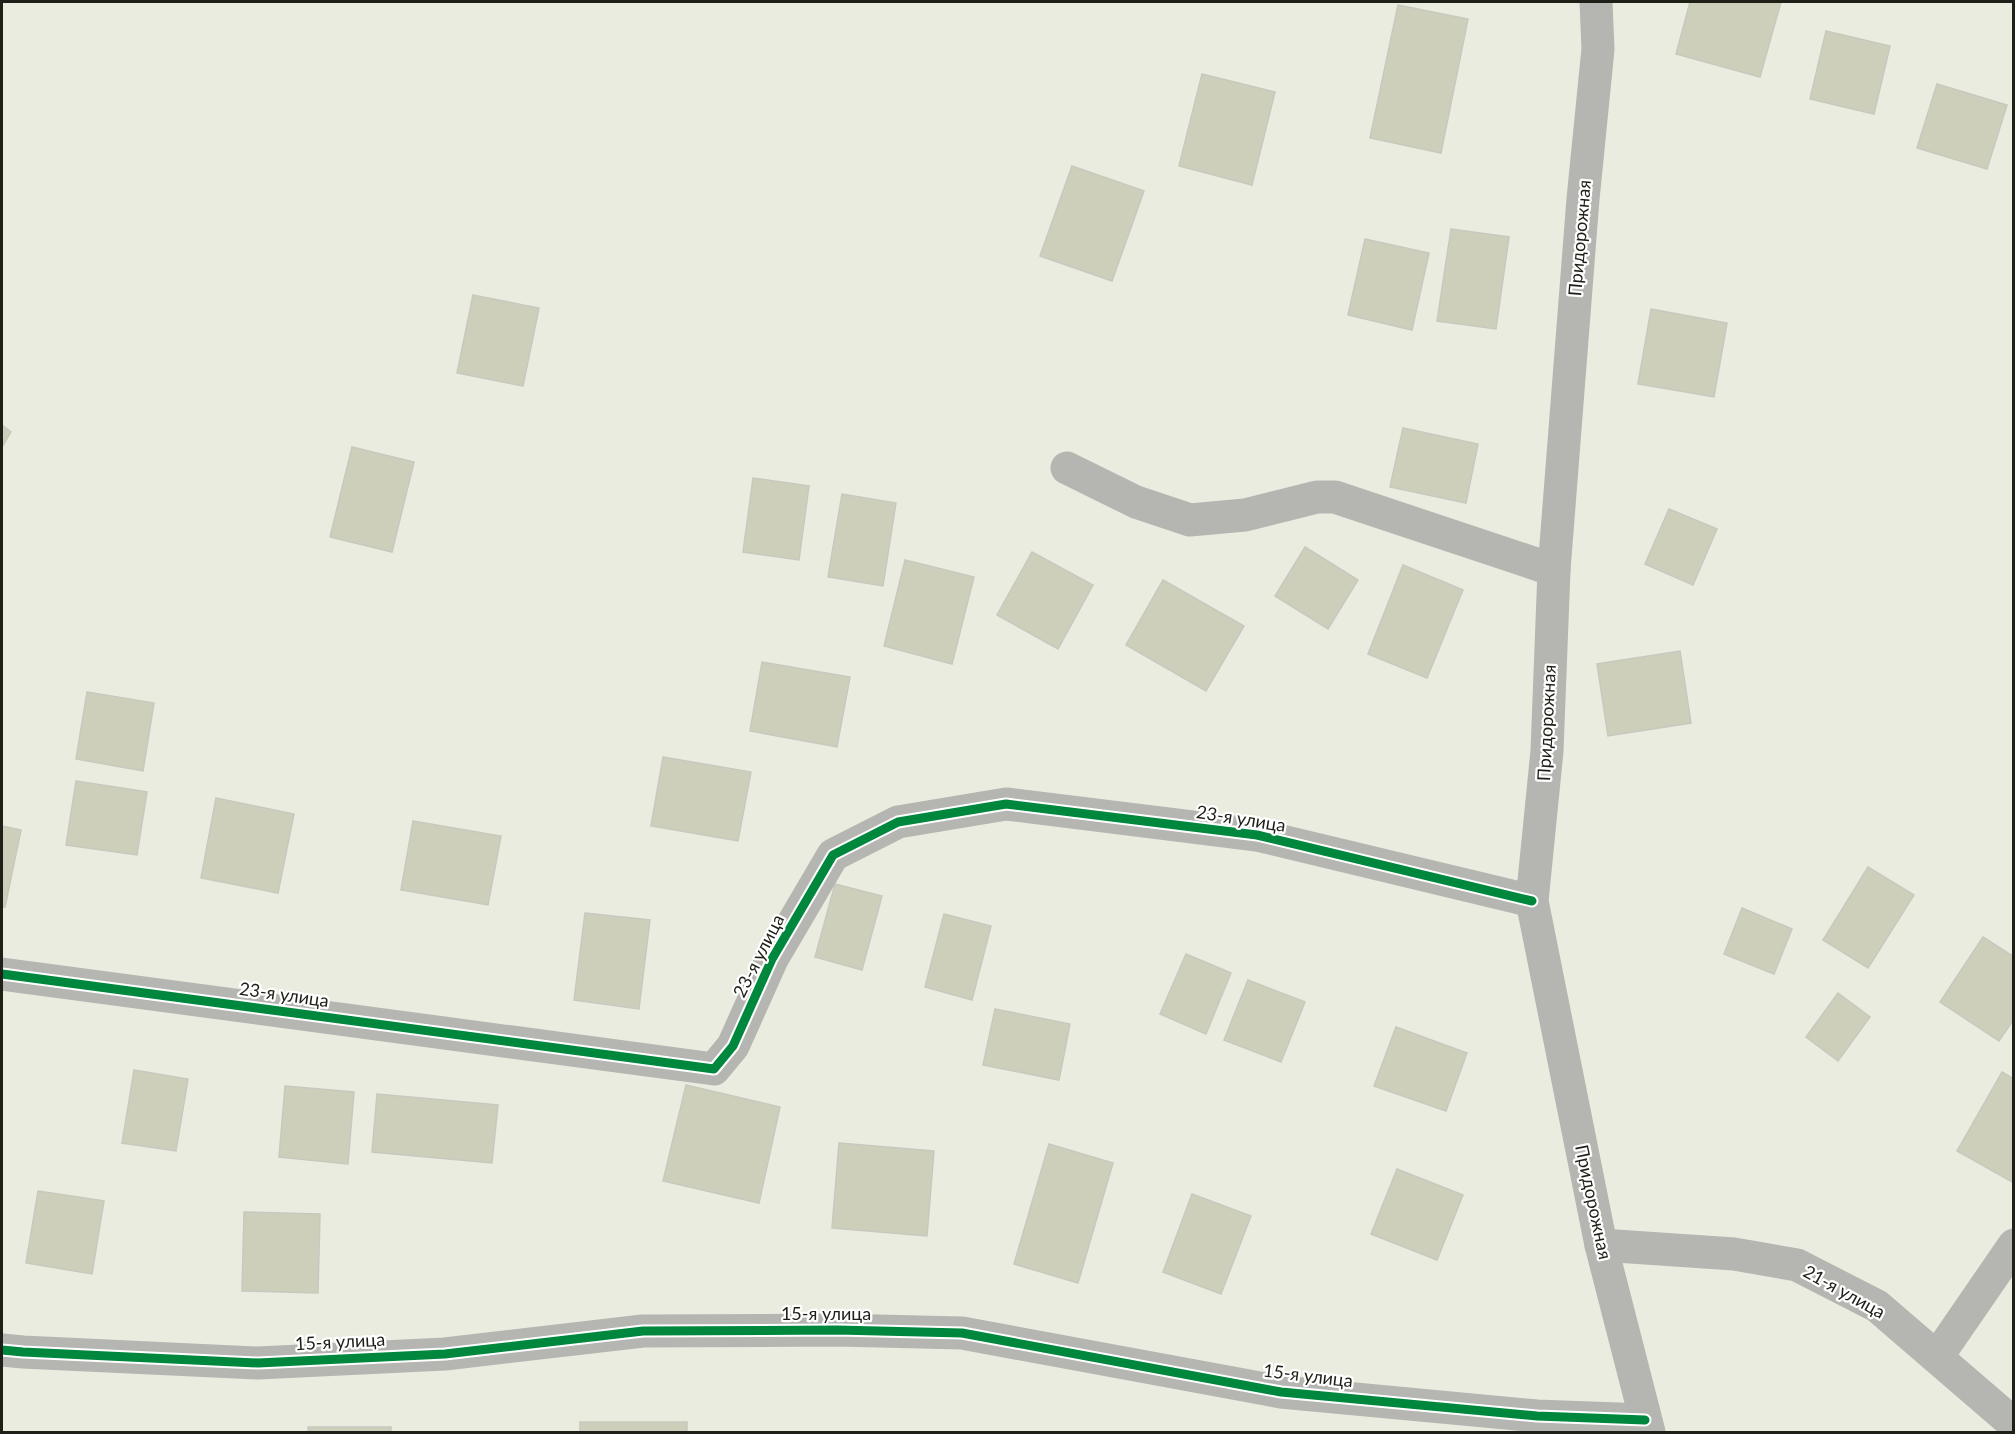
<svg xmlns="http://www.w3.org/2000/svg" width="2015" height="1434" font-family="Lato,sans-serif">
  <style>
    .building { fill: #cecfbb; stroke: #c7c9be; stroke-width: 1.5 }
    .lines { fill: none; stroke-linecap: round; stroke-linejoin: round }
    .minor { stroke: #b5b6b1; stroke-width: 33 }
    .cycleway-casing { stroke: #fff; stroke-width: 13 }
    .cycleway { stroke: #00873e; stroke-width: 9 }
    .labels { text-anchor: middle; stroke-width: 4.5; stroke-linejoin: round; paint-order: stroke }
    .street-label { font-size: 18px; fill: #1e1f16; stroke: #fff }
  </style>
  <rect width="100%" height="100%" fill="#ebece0"/>
  <!-- building -->
  <g class="building">
    <path d="M1690,2H1781L1760,77L1676,54Z"/>
    <path d="M1398,5L1468,19L1441,153L1370,138Z"/>
    <path d="M1826,31L1890,46L1874,114L1810,99Z"/>
    <path d="M1202,74L1275,92L1252,185L1179,166Z"/>
    <path d="M1937,84L2007,105L1987,169L1917,148Z"/>
    <path d="M1072,166L1144,191L1112,281L1040,256Z"/>
    <path d="M1451,229L1509,237L1496,329L1437,321Z"/>
    <path d="M1365,239L1429,253L1412,330L1348,315Z"/>
    <path d="M473,295L539,308L523,386L457,373Z"/>
    <path d="M1651,309L1727,323L1714,397L1638,384Z"/>
    <path d="M2,425L11,432L2,447Z"/>
    <path d="M1403,428L1478,444L1466,503L1390,487Z"/>
    <path d="M352,447L414,462L392,552L330,537Z"/>
    <path d="M753,478L809,486L799,560L743,552Z"/>
    <path d="M842,494L896,503L883,586L828,577Z"/>
    <path d="M1669,509L1717,529L1693,585L1645,564Z"/>
    <path d="M1305,547L1358,580L1328,629L1275,596Z"/>
    <path d="M1032,552L1093,585L1058,649L997,615Z"/>
    <path d="M905,560L974,577L952,664L884,646Z"/>
    <path d="M1403,565L1463,590L1427,678L1368,654Z"/>
    <path d="M1163,580L1244,626L1206,691L1126,645Z"/>
    <path d="M1680,651L1691,723L1608,736L1597,664Z"/>
    <path d="M762,662L850,677L837,747L750,731Z"/>
    <path d="M87,692L154,703L143,771L76,759Z"/>
    <path d="M663,757L751,772L738,841L651,826Z"/>
    <path d="M76,781L147,792L137,855L66,845Z"/>
    <path d="M216,798L294,814L278,893L201,878Z"/>
    <path d="M413,821L501,836L488,905L401,890Z"/>
    <path d="M2,826L21,830L5,907H2Z"/>
    <path d="M1868,867L1914,895L1868,968L1823,940Z"/>
    <path d="M835,884L882,896L862,970L815,957Z"/>
    <path d="M1742,908L1792,929L1774,974L1724,954Z"/>
    <path d="M585,913L650,920L639,1009L574,1000Z"/>
    <path d="M944,914L991,926L972,1000L925,987Z"/>
    <path d="M1983,937L2014,957V1019L1999,1041L1940,1002Z"/>
    <path d="M1186,954L1231,973L1206,1034L1160,1014Z"/>
    <path d="M1248,980L1305,1002L1281,1062L1224,1040Z"/>
    <path d="M1838,993L1870,1017L1838,1061L1806,1037Z"/>
    <path d="M995,1009L1070,1024L1059,1080L983,1065Z"/>
    <path d="M1396,1027L1467,1053L1446,1111L1374,1086Z"/>
    <path d="M134,1070L188,1079L176,1151L122,1143Z"/>
    <path d="M2002,1072L2014,1079V1183L1957,1151Z"/>
    <path d="M686,1085L780,1107L759,1203L663,1181Z"/>
    <path d="M285,1086L354,1092L348,1164L279,1157Z"/>
    <path d="M377,1094L498,1105L492,1163L372,1152Z"/>
    <path d="M839,1143L934,1151L927,1236L832,1228Z"/>
    <path d="M1049,1144L1113,1163L1078,1283L1014,1264Z"/>
    <path d="M1397,1169L1463,1195L1437,1260L1371,1234Z"/>
    <path d="M38,1191L104,1201L92,1274L26,1263Z"/>
    <path d="M1192,1194L1251,1216L1221,1294L1163,1272Z"/>
    <path d="M244,1212L320,1214L318,1293L242,1291Z"/>
    <rect x="580" y="1422" width="107" height="10"/>
    <rect x="308" y="1427" width="83" height="5"/>
  </g>
  <g class="lines">
    <!-- minor -->
    <g class="minor">
      <path d="M1596,2L1598,49L1583,199L1554,570L1547,751L1532,901L1601,1245L1649,1432"/>
      <path d="M1067,468L1136,502L1190,520L1245,515L1317,497H1335L1554,570"/>
      <path d="M2,974L714,1069L733,1046L772,959L833,855L898,822L1006,804L1257,835L1532,901"/>
      <path d="M1601,1245L1734,1254L1797,1265L1877,1306L2014,1424"/>
      <path d="M2,1350L23,1352L258,1363L445,1354L643,1331L837,1330L962,1333L1281,1392L1537,1416L1645,1420"/>
      <path d="M1937,1357L2014,1245"/>
    </g>
    <!-- cycleway casing -->
    <g class="cycleway-casing">
      <g id="cycleway">
        <path d="M2,974L714,1069L733,1046L772,959L833,855L898,822L1006,804L1257,835L1532,901"/>
        <path d="M2,1350L23,1352L258,1363L445,1354L643,1331L837,1330L962,1333L1281,1392L1537,1416L1645,1420"/>
      </g>
    </g>
    <!-- cycleway -->
    <use href="#cycleway" class="cycleway"/>
  </g>
  <g class="labels">
    <!-- street labels -->
    <g class="street-label">
      <text transform="translate(1580 238) rotate(-85)" y="6">Придорожная</text>
      <text transform="translate(1547 723) rotate(-87)" y="6">Придорожная</text>
      <text transform="translate(1241 819) rotate(9)" y="6">23-я улица</text>
      <text transform="translate(759 956) rotate(-63)" y="6">23-я улица</text>
      <text transform="translate(284 995) rotate(8)" y="6">23-я улица</text>
      <text transform="translate(1593 1202) rotate(78)" y="6">Придорожная</text>
      <text transform="translate(1844 1292) rotate(29)" y="6">21-я улица</text>
      <text x="826" y="1320">15-я улица</text>
      <text transform="translate(340 1342) rotate(-3)" y="6">15-я улица</text>
      <text transform="translate(1308 1376) rotate(7)" y="6">15-я улица</text>
    </g>
  </g>
  <!-- border -->
  <rect width="2015" height="1434" fill="none" stroke="#1e1f16" stroke-width="6"/>
</svg>
